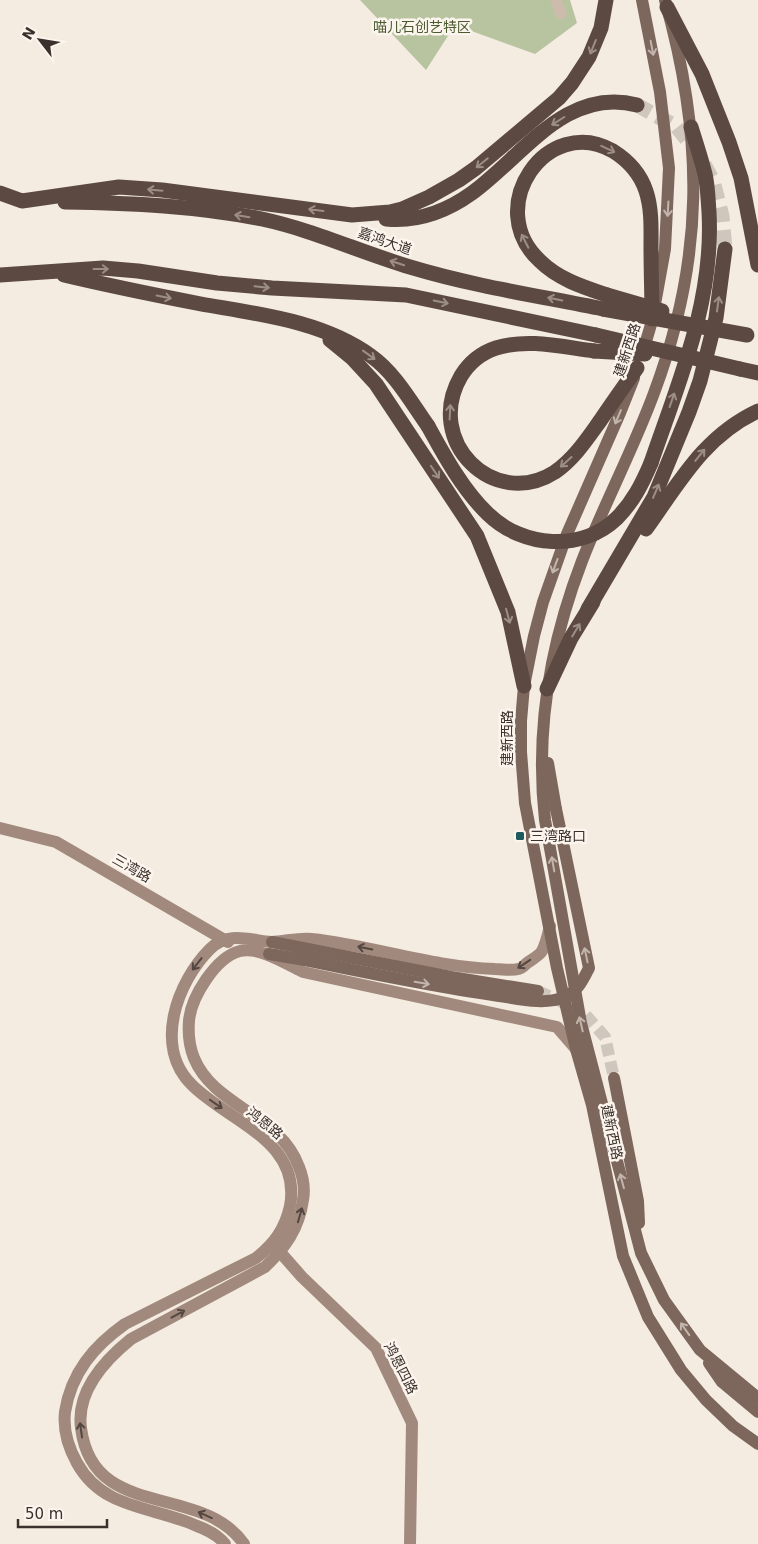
<svg xmlns="http://www.w3.org/2000/svg" width="758" height="1544" font-family="'DejaVu Sans','Noto Sans SC',sans-serif">
  <style>
    .green { fill: #b8c4a0 }
    .lines { fill: none; stroke-linecap: round; stroke-linejoin: round }
    .primary-tunnel { stroke: #cfc6bd; stroke-width: 12; stroke-dasharray: 12 6; stroke-linecap: butt }
    .highway-tunnel { stroke: #cfc6bd; stroke-width: 15; stroke-dasharray: 15 8; stroke-linecap: butt }
    .street { stroke: #cdbbac; stroke-width: 11 }
    .secondary { stroke: #a18a7d; stroke-width: 12 }
    .primary { stroke: #7d675c; stroke-width: 12 }
    .highway { stroke: #5c4a42; stroke-width: 15 }
    .primary-bridge { stroke: #7d675c; stroke-width: 12 }
    .highway-bridge { stroke: #5c4a42; stroke-width: 15 }
    .oneway { stroke: #9c8e87 }
    .oneway2 { stroke: #c2b5ac }
    .oneway3 { stroke: #544640 }
    .poi-dot { fill: #1f5a5e; stroke: #fbf5ee; stroke-width: 2 }
    .labels { text-anchor: middle; stroke-width: 5; stroke-linejoin: round; paint-order: stroke }
    .park-label { font-size: 14px; fill: #4a5a2e; stroke: #fbf5ee }
    .street-label { font-size: 14px; fill: #3b302b; stroke: #fbf5ee }
    .poi-label { font-size: 14px; fill: #3b302b; stroke: #fbf5ee; text-anchor: start }
  </style>
  <rect width="100%" height="100%" fill="#f4ebe1"/>
  <!-- green -->
  <path class="green" d="M360,0H570L577,23L535,54L455,25L426,70Z"/>
  <g class="lines">
    <!-- primary-tunnel -->
    <path class="primary-tunnel" d="M538,991L583,1012L605,1037L614,1078"/>
    <!-- highway-tunnel -->
    <path class="highway-tunnel" d="M637,105L677,127L699,155L713,181L722,216L725,249"/>
    <!-- street -->
    <path class="street" d="M556,0L561,14"/>
    <!-- secondary -->
    <g class="secondary">
      <path d="M0,828L56,842L228,942"/>
      <path d="M274,1248L280,1252L302,1277L376,1348L412,1423L410,1544"/>
      <path d="M225,1544C218,1535 208,1530 197,1526C153,1506 103,1510 77,1463C68,1447 63,1430 65,1412C71,1373 94,1346 125,1324L256,1258C274,1244 285,1229 290,1206C302,1141 229,1122 192,1085C153,1047 177,982 210,949C228,931 249,940 271,942C284,942 299,937 312,939C373,946 433,967 495,969C502,969 512,971 518,969C521,969 525,965 527,963C531,960 539,956 542,951C546,944 548,934 550,926"/>
      <path d="M244,1544C201,1482 93,1522 81,1428C76,1391 105,1360 131,1339L265,1267C285,1248 299,1229 303,1200C305,1189 303,1177 299,1167C280,1114 214,1107 194,1058C189,1046 188,1034 189,1021C191,997 216,957 240,951C258,946 287,964 303,972L557,1027L576,1049"/>
    </g>
    <!-- primary -->
    <g class="primary">
      <path d="M665,0C704,138 705,257 654,393C633,450 604,504 582,561C550,644 535,731 545,820L581,1023L641,1253L664,1300L700,1350L758,1398"/>
      <path d="M642,355L652,321L665,249L669,168L660,92L642,0"/>
      <path d="M634,378L620,413L567,534L543,602L534,636L524,686L521,721V752L525,803L557,968L576,1049L592,1105L623,1256L648,1317L681,1370L706,1400L733,1426L758,1444"/>
      <path d="M548,763L556,809"/>
      <path d="M272,942L451,977L538,991"/>
      <path d="M269,954L305,960"/>
      <path d="M614,1078L638,1201L639,1223"/>
      <path d="M709,1363L722,1382L758,1412"/>
    </g>
    <!-- highway -->
    <g class="highway">
      <path d="M667,7L702,74L729,142L741,178L758,265"/>
      <path d="M0,193L22,201L119,187L162,190L352,215L390,212L402,209L429,197L459,180L476,168L559,98L572,83L589,57L601,28L606,0"/>
      <path d="M65,202C131,203 197,206 262,219C313,230 360,252 410,267C473,286 539,296 603,309"/>
      <path d="M386,219C417,222 447,211 472,193C522,157 566,86 637,105"/>
      <path d="M0,275L103,268L138,271L217,283L272,288L406,295L596,335"/>
      <path d="M64,275C110,286 155,295 201,304C258,314 323,321 371,356C395,373 411,402 428,426"/>
      <path d="M607,295C583,287 558,279 540,261C482,208 547,113 613,151C629,161 640,173 646,191C652,209 651,229 651,247C651,271 652,295 652,319"/>
      <path d="M330,340L352,358L376,384L477,536L508,612L524,686"/>
      <path d="M594,351C562,347 528,338 496,348C481,353 469,363 461,376C423,441 494,511 555,472C574,459 587,439 600,421C612,403 625,385 637,368"/>
      <path d="M740,369L758,373"/>
      <path d="M651,463C679,381 714,301 709,212C708,200 708,187 705,174C701,158 696,143 691,127"/>
      <path d="M646,529C679,483 704,436 758,411"/>
      <path d="M588,609L654,497L689,412L700,381L716,318L725,249"/>
      <path d="M547,689L571,638L593,602"/>
    </g>
    <!-- primary-bridge -->
    <path class="primary-bridge" d="M305,960C368,973 430,986 493,995C516,998 543,1006 565,997C578,991 583,980 589,968L556,809"/>
    <!-- highway-bridge -->
    <g class="highway-bridge">
      <path d="M607,295L662,311"/>
      <path d="M603,309L747,335"/>
      <path d="M596,335L740,369"/>
      <path d="M594,351L645,354"/>
      <path d="M428,426C445,457 463,490 488,514C523,548 582,552 617,518C633,502 642,484 651,463"/>
    </g>
  </g>
  <!-- one-way arrows -->
  <defs><path id="oneway-shaft" d="M-6 0H5M1.5-3L5.5 0L1.5 3" fill="none" stroke-width="1.6" stroke-linecap="round" stroke-linejoin="round" transform="scale(1.25)"/></defs>
  <g class="oneway">
    <use href="#oneway-shaft" transform="translate(593 47) rotate(112)"/>
    <use href="#oneway-shaft" transform="translate(558 121) rotate(148)"/>
    <use href="#oneway-shaft" transform="translate(608 149) rotate(25)"/>
    <use href="#oneway-shaft" transform="translate(482 163) rotate(141)"/>
    <use href="#oneway-shaft" transform="translate(155 190) rotate(-175)"/>
    <use href="#oneway-shaft" transform="translate(316 210) rotate(-173)"/>
    <use href="#oneway-shaft" transform="translate(242 216) rotate(-171)"/>
    <use href="#oneway-shaft" transform="translate(525 241) rotate(-117)"/>
    <use href="#oneway-shaft" transform="translate(397 263) rotate(-162)"/>
    <use href="#oneway-shaft" transform="translate(101 269)"/>
    <use href="#oneway-shaft" transform="translate(262 287) rotate(6)"/>
    <use href="#oneway-shaft" transform="translate(164 297) rotate(11)"/>
    <use href="#oneway-shaft" transform="translate(555 299) rotate(-168)"/>
    <use href="#oneway-shaft" transform="translate(441 302) rotate(12)"/>
    <use href="#oneway-shaft" transform="translate(718 304) rotate(-82)"/>
    <use href="#oneway-shaft" transform="translate(369 355) rotate(36)"/>
    <use href="#oneway-shaft" transform="translate(672 400) rotate(-71)"/>
    <use href="#oneway-shaft" transform="translate(450 412) rotate(-87)"/>
    <use href="#oneway-shaft" transform="translate(700 455) rotate(-51)"/>
    <use href="#oneway-shaft" transform="translate(566 462) rotate(138)"/>
    <use href="#oneway-shaft" transform="translate(435 472) rotate(56)"/>
    <use href="#oneway-shaft" transform="translate(656 491) rotate(-67)"/>
    <use href="#oneway-shaft" transform="translate(508 616) rotate(75)"/>
    <use href="#oneway-shaft" transform="translate(576 630) rotate(-59)"/>
  </g>
  <g class="oneway2">
    <use href="#oneway-shaft" transform="translate(652 48) rotate(79)"/>
    <use href="#oneway-shaft" transform="translate(668 209) rotate(93)"/>
    <use href="#oneway-shaft" transform="translate(618 417) rotate(113)"/>
    <use href="#oneway-shaft" transform="translate(555 566) rotate(110)"/>
    <use href="#oneway-shaft" transform="translate(553 864) rotate(-100)"/>
    <use href="#oneway-shaft" transform="translate(586 955) rotate(-102)"/>
    <use href="#oneway-shaft" transform="translate(422 983) rotate(9)"/>
    <use href="#oneway-shaft" transform="translate(581 1024) rotate(-103)"/>
    <use href="#oneway-shaft" transform="translate(622 1181) rotate(-105)"/>
    <use href="#oneway-shaft" transform="translate(685 1329) rotate(-125)"/>
  </g>
  <g class="oneway3">
    <use href="#oneway-shaft" transform="translate(365 948) rotate(-169)"/>
    <use href="#oneway-shaft" transform="translate(197 964) rotate(128)"/>
    <use href="#oneway-shaft" transform="translate(524 964) rotate(146)"/>
    <use href="#oneway-shaft" transform="translate(216 1104) rotate(35)"/>
    <use href="#oneway-shaft" transform="translate(300 1215) rotate(-74)"/>
    <use href="#oneway-shaft" transform="translate(178 1314) rotate(-28)"/>
    <use href="#oneway-shaft" transform="translate(81 1430) rotate(-98)"/>
    <use href="#oneway-shaft" transform="translate(205 1515) rotate(-156)"/>
  </g>
  <!-- markers -->
  <rect class="poi-dot" x="515" y="831" width="10" height="10" rx="2.5"/>
  <g class="labels">
    <!-- park labels -->
    <g class="park-label">
      <text x="422" y="32">喵儿石创艺特区</text>
    </g>
    <!-- street labels -->
    <g class="street-label">
      <text transform="translate(385 241) rotate(19)" y="5">嘉鸿大道</text>
      <text transform="translate(627 350) rotate(-72)" y="5">建新西路</text>
      <text transform="translate(507 738) rotate(-90)" y="5">建新西路</text>
      <text transform="translate(132 868) rotate(30)" y="5">三湾路</text>
      <text transform="translate(265 1123) rotate(39)" y="5">鸿恩路</text>
      <text transform="translate(612 1132) rotate(78)" y="5">建新西路</text>
      <text transform="translate(401 1368) rotate(63)" y="5">鸿恩四路</text>
    </g>
    <!-- poi labels -->
    <g class="poi-label">
      <text x="530" y="841">三湾路口</text>
    </g>
  </g>
  <!-- north arrow -->
  <g transform="translate(40 40) rotate(301)" stroke="#fbf5ee" stroke-width="4" paint-order="stroke">
  <path d="M0-4L9 19L0 12L-9 19Z" fill="#3b302b"/>
  <text y="-8" font-size="14" font-weight="bold" text-anchor="middle" fill="#3b302b">N</text>
  </g>
  <!-- scale -->
  <path d="M18 1519v8h89v-8" fill="none" stroke="#3b302b" stroke-width="2.5"/>
  <text x="25" y="1519" font-size="15" fill="#3b302b" stroke="#fbf5ee" stroke-width="4" paint-order="stroke">50 m</text>
</svg>
